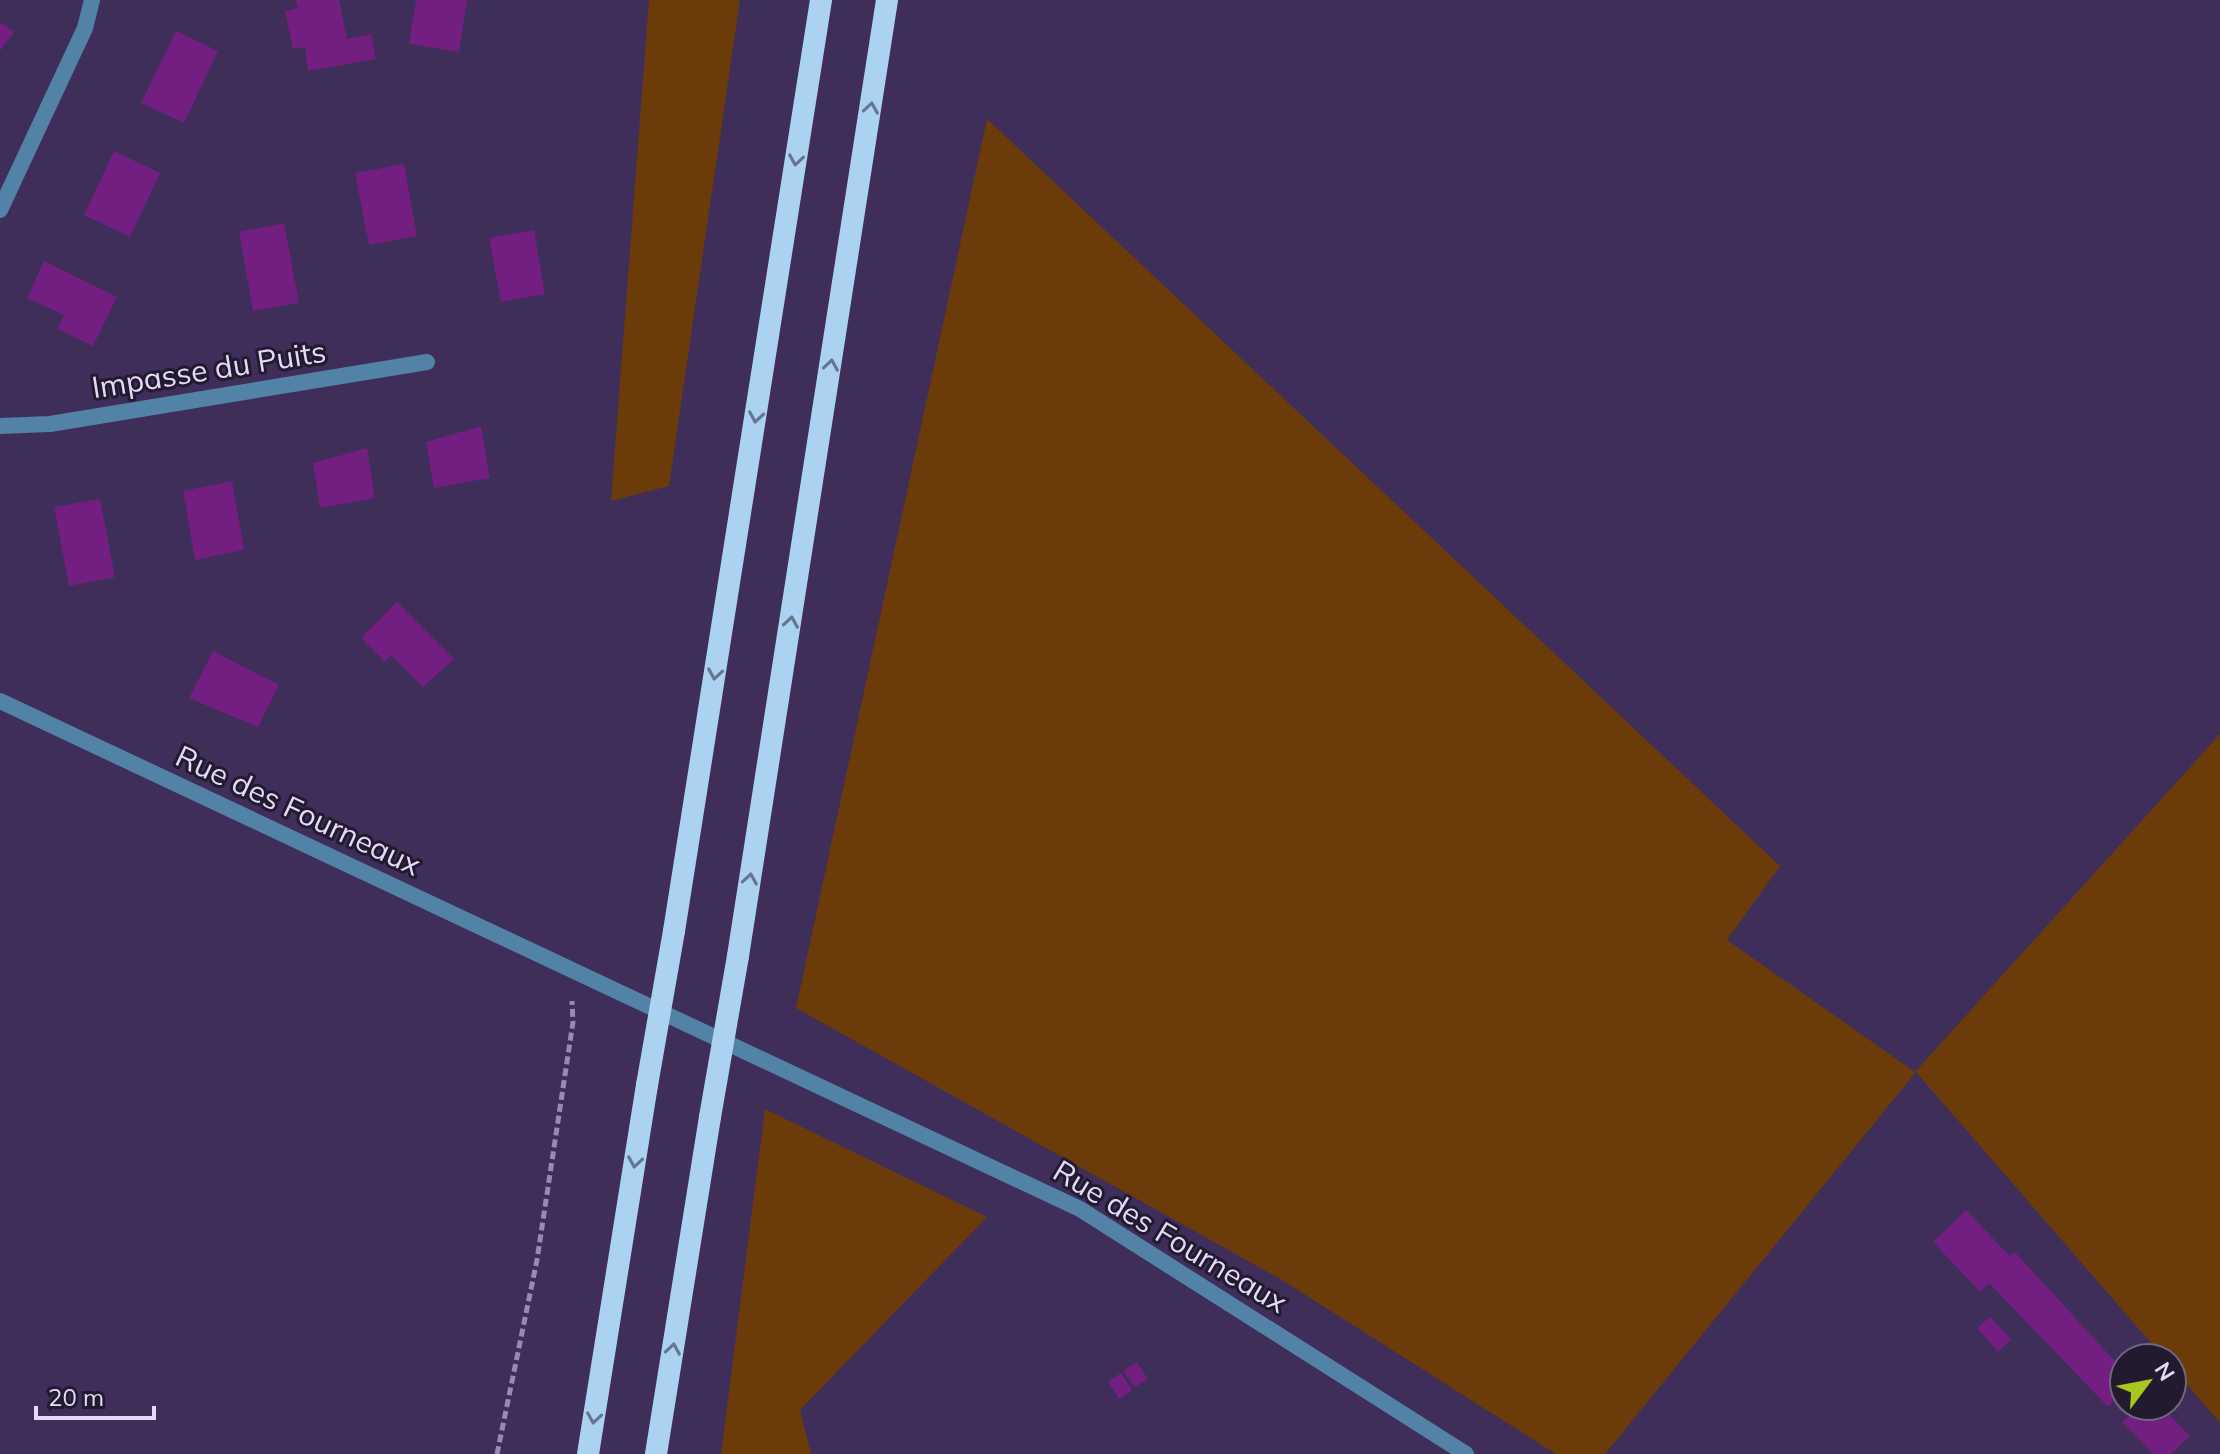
<svg xmlns="http://www.w3.org/2000/svg" width="2220" height="1454" font-family="Mulish,sans-serif">
  <style>
    .green { fill: #6b3c09 }
    .building { fill: #721f81 }
    .lines { fill: none; stroke-linecap: round; stroke-linejoin: round }
    .path { stroke: #988baf; stroke-width: 5; stroke-dasharray: 8 4; stroke-linecap: butt }
    .minor { stroke: #5282a5; stroke-width: 16 }
    .tertiary { stroke: #5282a5; stroke-width: 16 }
    .trunk { stroke: #abd2f0; stroke-width: 22 }
    .trunk-bridge { stroke: #abd2f0; stroke-width: 22 }
    .oneway { stroke: #667690 }
    .labels { text-anchor: middle; stroke-width: 6; stroke-linejoin: round; paint-order: stroke }
    .street-label { font-size: 30px; fill: #e4daf7; stroke: #221b2f }
  </style>
  <rect width="100%" height="100%" fill="#3f2d5a"/>
  <!-- green -->
  <g class="green">
    <path d="M649,0H740L669,486L611,501Z"/>
    <path d="M987,119L1780,866L1727,940L1915,1072L2220,734V1423L2172,1367V1358H2164L1916,1072L1605,1454H1556L1282,1280L796,1008Z"/>
    <path d="M765,1109L987,1217L800,1410L811,1454H721Z"/>
  </g>
  <!-- building -->
  <g class="building">
    <path d="M296,0H339L347,39L371,34L376,59L308,71L305,47L293,49L285,11L298,8Z"/>
    <path d="M416,0H467L459,52L409,44Z"/>
    <path d="M0,22L14,32L0,51Z"/>
    <path d="M176,31L218,51L184,123L141,103Z"/>
    <path d="M114,151L160,173L130,237L84,215Z"/>
    <path d="M404,164L417,236L369,245L355,173Z"/>
    <path d="M284,223L299,303L253,311L239,232Z"/>
    <path d="M534,230L545,294L501,302L489,238Z"/>
    <path d="M44,261L117,297L93,346L58,329L64,315L27,298Z"/>
    <path d="M481,426L490,478L434,488L426,442Z"/>
    <path d="M367,448L375,498L320,508L313,463Z"/>
    <path d="M232,481L244,550L195,560L183,491Z"/>
    <path d="M100,499L115,577L69,586L54,507Z"/>
    <path d="M397,602L454,659L423,687L391,655L385,662L361,638Z"/>
    <path d="M213,651L279,685L258,727L189,698Z"/>
    <path d="M1966,1210L2010,1256L2015,1252L2124,1371V1406H2130L2124,1412L2114,1401L2108,1407L1989,1283L1980,1292L1933,1242Z"/>
    <path d="M1990,1317L2011,1339L1998,1352L1977,1328Z"/>
    <path d="M1137,1362L1148,1379L1135,1387L1123,1371Z"/>
    <path d="M1121,1373L1132,1390L1119,1399L1108,1382Z"/>
    <path d="M2139,1406H2161L2190,1436L2171,1454H2153L2122,1422Z"/>
  </g>
  <g class="lines">
    <!-- path -->
    <path class="path" d="M497,1454L537,1260L573,1022L572,1001"/>
    <!-- minor -->
    <g class="minor">
      <path d="M0,210L85,28L92,0"/>
      <path d="M0,426L50,424L427,362"/>
    </g>
    <!-- tertiary -->
    <path class="tertiary" d="M0,701L1080,1209L1466,1454"/>
    <!-- trunk -->
    <g class="trunk">
      <path d="M674,931L821,0"/>
      <path d="M738,956L887,0"/>
      <path d="M588,1454L647,1085"/>
      <path d="M656,1454L710,1117"/>
    </g>
    <!-- trunk-bridge -->
    <g class="trunk-bridge">
      <path d="M647,1085L674,931"/>
      <path d="M710,1117L738,956"/>
    </g>
  </g>
  <!-- one-way arrows -->
  <defs><path id="oneway-chevron" d="M-2-3.5L2.5 0L-2 3.5" fill="none" stroke-width="1.6" stroke-linecap="round" stroke-linejoin="round" transform="scale(2)"/></defs>
  <g class="oneway">
    <use href="#oneway-chevron" transform="translate(871 108) rotate(-81)"/>
    <use href="#oneway-chevron" transform="translate(796 160) rotate(99)"/>
    <use href="#oneway-chevron" transform="translate(831 365) rotate(-81)"/>
    <use href="#oneway-chevron" transform="translate(756 417) rotate(99)"/>
    <use href="#oneway-chevron" transform="translate(791 622) rotate(-81)"/>
    <use href="#oneway-chevron" transform="translate(715 674) rotate(99)"/>
    <use href="#oneway-chevron" transform="translate(750 879) rotate(-81)"/>
    <use href="#oneway-chevron" transform="translate(635 1162) rotate(99)"/>
    <use href="#oneway-chevron" transform="translate(673 1349) rotate(-81)"/>
    <use href="#oneway-chevron" transform="translate(594 1418) rotate(99)"/>
  </g>
  <g class="labels">
    <!-- street labels -->
    <g class="street-label">
      <text transform="translate(209 370) rotate(-9)" y="10">Impasse du Puits</text>
      <text transform="translate(298 811) rotate(25)" y="10">Rue des Fourneaux</text>
      <text transform="translate(1170 1237) rotate(31)" y="10">Rue des Fourneaux</text>
    </g>
  </g>
  <!-- north arrow -->
  <g transform="translate(2148 1382) rotate(58)"><circle r="38" fill="#221b2f" stroke="#70677f" stroke-width="2"/>
  <path d="M0-6L14 30L0 20L-14 30Z" fill="#a7c71e"/>
  <text y="-12" font-size="22" font-weight="bold" text-anchor="middle" fill="#e4daf7">N</text>
  </g>
  <!-- scale -->
  <path d="M36 1406v12h118v-12" fill="none" stroke="#e4daf7" stroke-width="4"/>
  <text x="48" y="1406" font-size="24" fill="#e4daf7" stroke="#221b2f" stroke-width="6" paint-order="stroke">20 m</text>
</svg>
